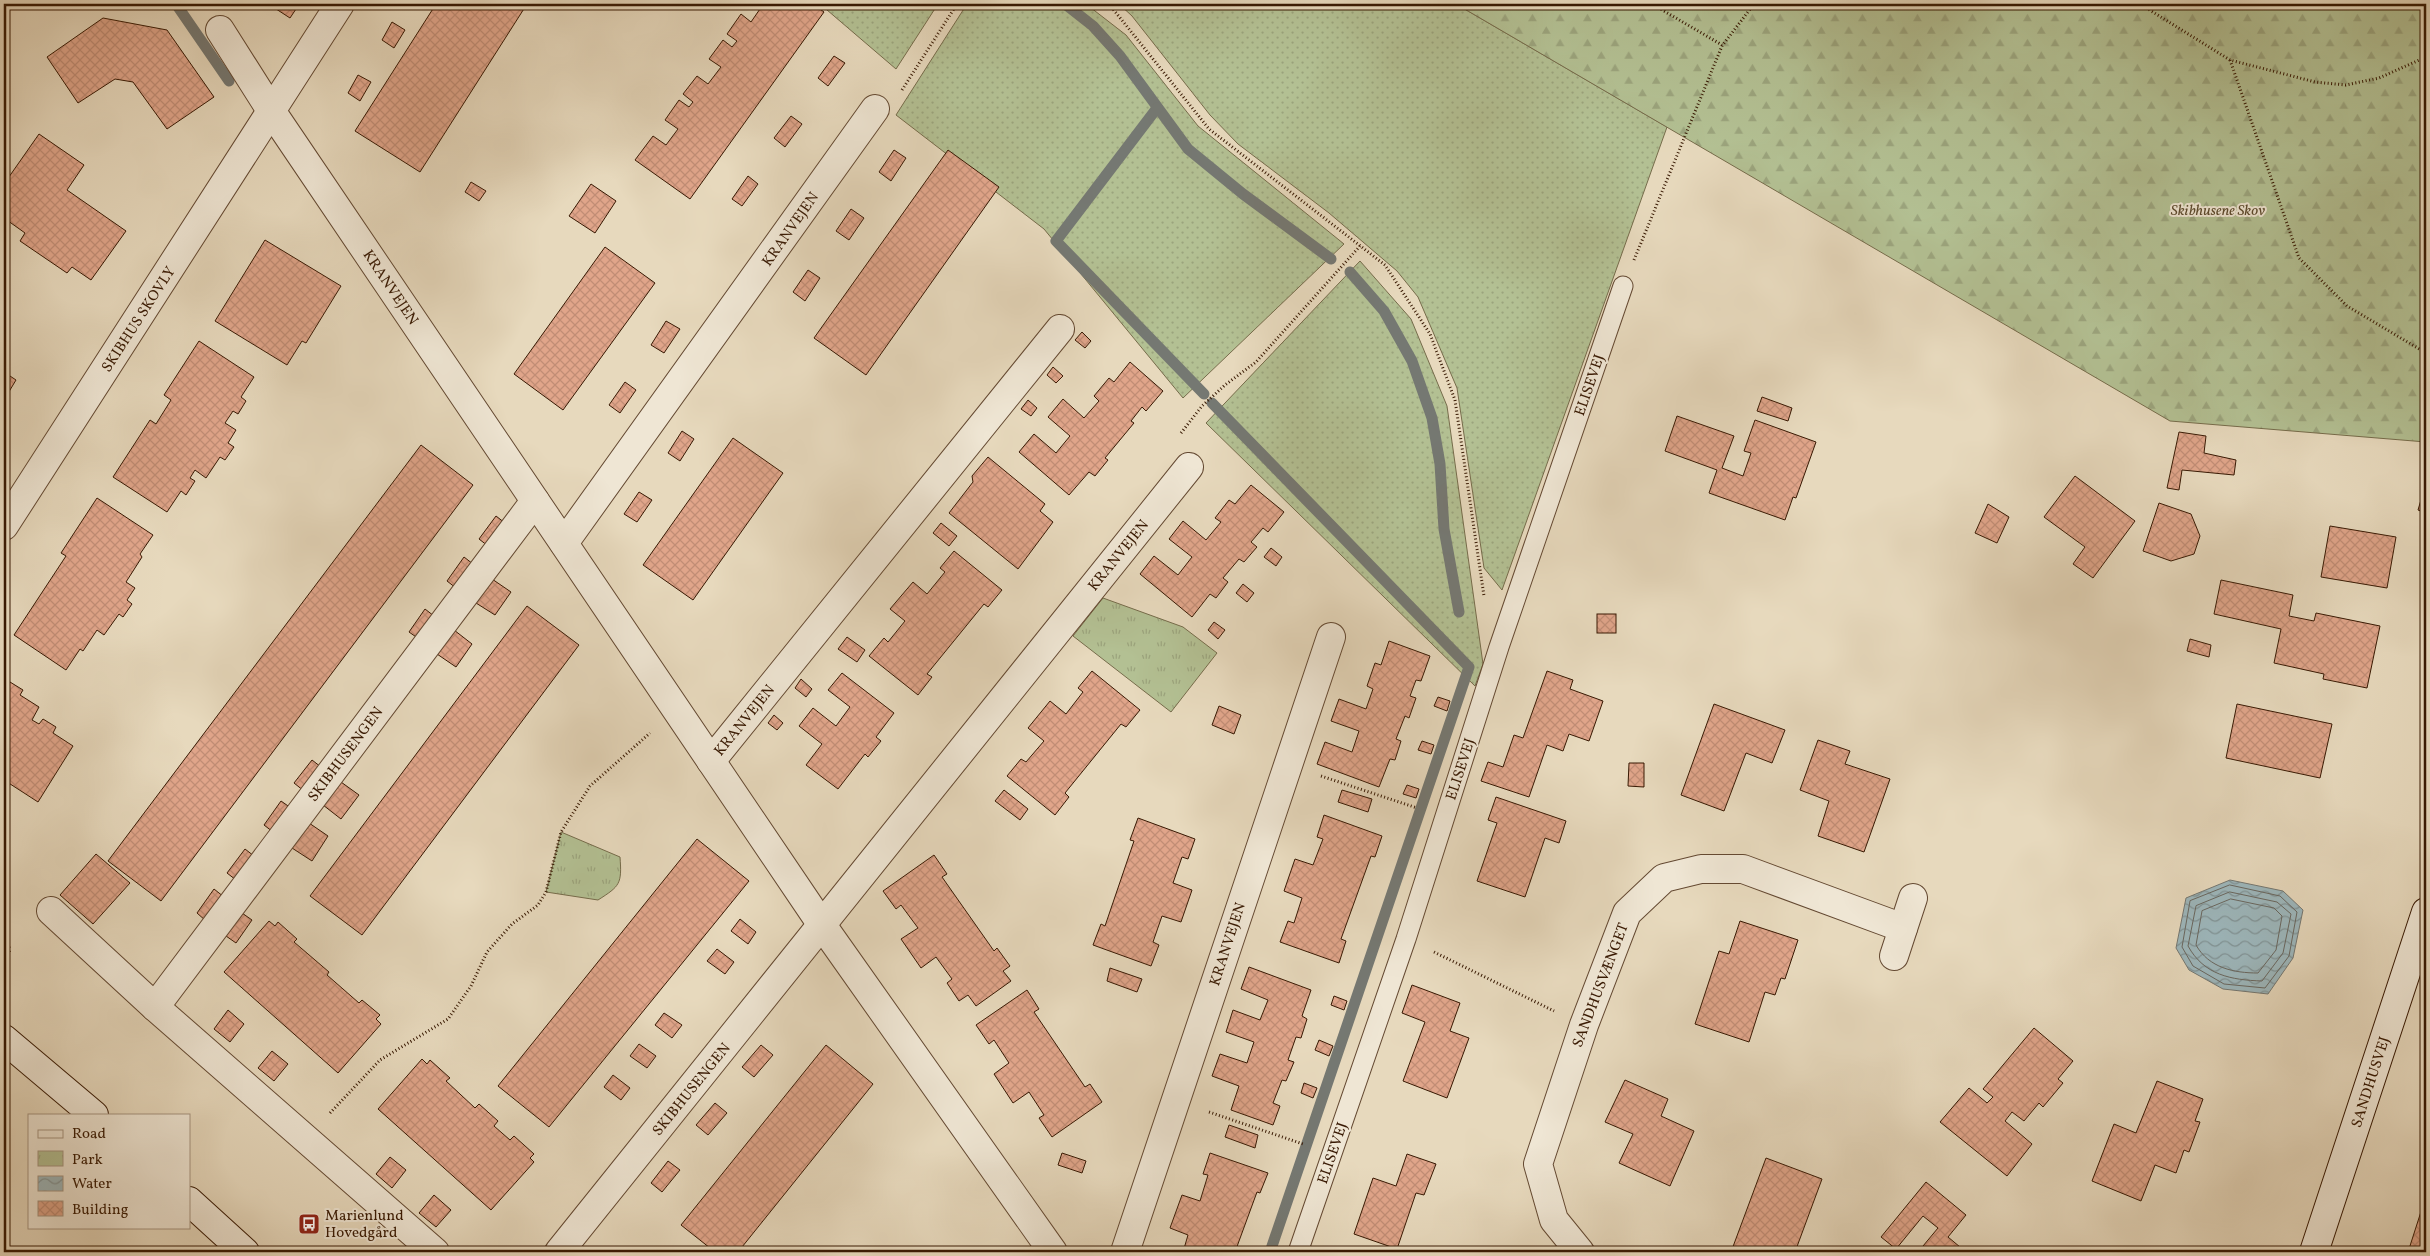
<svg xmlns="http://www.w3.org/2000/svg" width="2430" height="1256" font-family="Vollkorn,serif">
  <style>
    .grass { fill: url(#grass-dots); stroke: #766c4b }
    .forest { fill: url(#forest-firs); stroke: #766c4b }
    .park { fill: url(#park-tufts); stroke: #766c4b }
    .water { fill: url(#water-waves); stroke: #757872 }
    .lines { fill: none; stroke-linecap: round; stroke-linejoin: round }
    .shore { stroke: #6a6860; stroke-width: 1 }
    .stream { stroke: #757872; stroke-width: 11 }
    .building { fill: url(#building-cross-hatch); stroke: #381903 }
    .lane-casing { stroke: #644932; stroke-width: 21 }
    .street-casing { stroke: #644932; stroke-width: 30 }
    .secondary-casing { stroke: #381903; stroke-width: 30 }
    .path { stroke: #381903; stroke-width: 3; stroke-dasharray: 1 2.5; stroke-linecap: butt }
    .lane { stroke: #efe6d4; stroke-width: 19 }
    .street { stroke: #efe6d4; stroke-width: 28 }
    .secondary { stroke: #efe6d4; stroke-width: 28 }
    .labels { text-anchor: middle; stroke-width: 4; stroke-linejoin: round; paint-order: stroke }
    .park-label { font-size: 15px; font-style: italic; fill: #5d4b2e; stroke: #efe6d4 }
    .street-label { font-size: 15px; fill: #381903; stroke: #efe6d4 }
    .poi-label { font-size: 15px; fill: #381903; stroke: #efe6d4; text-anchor: start }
  </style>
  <defs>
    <pattern id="grass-dots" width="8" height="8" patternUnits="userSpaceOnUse" patternTransform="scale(1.25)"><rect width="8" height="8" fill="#b3c093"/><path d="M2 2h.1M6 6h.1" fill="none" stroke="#9ba47d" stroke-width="1.8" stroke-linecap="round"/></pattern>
    <pattern id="forest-firs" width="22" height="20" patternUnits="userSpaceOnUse" patternTransform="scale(1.25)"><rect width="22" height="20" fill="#b3c093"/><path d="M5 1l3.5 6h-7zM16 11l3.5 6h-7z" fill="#9ba47d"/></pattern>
    <pattern id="park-tufts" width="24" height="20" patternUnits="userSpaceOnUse" patternTransform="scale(1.25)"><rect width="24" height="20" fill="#b3c093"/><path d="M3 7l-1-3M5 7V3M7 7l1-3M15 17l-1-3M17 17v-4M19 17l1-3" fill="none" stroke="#9ba47d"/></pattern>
    <pattern id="water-waves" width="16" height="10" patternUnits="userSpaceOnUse" patternTransform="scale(1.25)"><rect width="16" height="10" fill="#9db7bc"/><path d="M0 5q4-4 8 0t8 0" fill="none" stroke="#819497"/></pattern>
    <pattern id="building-cross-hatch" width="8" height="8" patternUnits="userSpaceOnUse" patternTransform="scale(1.25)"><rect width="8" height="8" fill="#e0a58a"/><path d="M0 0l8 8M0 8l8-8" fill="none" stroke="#c18d75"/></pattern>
  </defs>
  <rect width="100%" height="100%" fill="#e7d9bd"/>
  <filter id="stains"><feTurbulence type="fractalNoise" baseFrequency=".004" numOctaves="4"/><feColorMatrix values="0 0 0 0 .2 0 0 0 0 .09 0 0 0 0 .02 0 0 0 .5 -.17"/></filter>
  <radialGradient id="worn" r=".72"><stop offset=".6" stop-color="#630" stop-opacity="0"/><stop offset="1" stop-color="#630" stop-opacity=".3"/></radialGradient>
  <!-- grass -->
  <g class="grass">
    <path d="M820,4H938L896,69Z"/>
    <path d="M967,4H1086L1126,35L1198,126L1344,244L1183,398L1044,229L896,115Z"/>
    <path d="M1119,4H1456L1667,127L1502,590L1484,568L1457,388L1418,297L1397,271L1329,213L1238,144L1210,115L1132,16Z"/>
    <path d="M1360,261L1411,319L1447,406L1483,664L1475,686L1206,423Z"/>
  </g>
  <!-- forest -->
  <path class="forest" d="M1456,4H2426V442L2170,421Z"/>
  <!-- park -->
  <g class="park">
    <path d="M1103,598L1183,627L1217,653L1171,712L1073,636Z"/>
    <path d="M561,832L620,857C622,884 620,886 598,900L546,892Z"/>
  </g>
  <!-- water -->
  <path class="water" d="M2230,880L2283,891L2303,910L2293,958L2268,994L2223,989L2189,970L2176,948L2186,898Z"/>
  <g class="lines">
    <!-- shore -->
    <g class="shore">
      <path d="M2230,885L2280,896L2297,912L2289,956L2265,988L2224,984L2193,966L2182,947L2190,901Z"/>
      <path d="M2230,892L2277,902L2291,914L2283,953L2262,981C2231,980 2204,975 2188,946L2196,906Z"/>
      <path d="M2231,899L2274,908L2282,916L2276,950L2258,973C2234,973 2209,968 2196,945L2202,911Z"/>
    </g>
    <!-- stream -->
    <g class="stream">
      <path d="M176,4L229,81"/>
      <path d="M1065,4L1093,26L1120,56L1188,149L1243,194L1331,259"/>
      <path d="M1157,108L1056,241L1204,394"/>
      <path d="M1350,272L1384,311L1412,361L1432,418L1440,464L1444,529L1459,612"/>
      <path d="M1212,403L1469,667L1270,1252"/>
    </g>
  </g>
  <!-- building -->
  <g class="building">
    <path d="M275,4H295L298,6L290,18L273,7Z"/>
    <path d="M436,4H527L420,172L355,131Z"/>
    <path d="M760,4H813L824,12L690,199L635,160L653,136L666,145L678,129L665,120L679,100L689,107L693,102L683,94L697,76L708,84L721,67L709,59L723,40L732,47L737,41L727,34L741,14L751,22L762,6Z"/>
    <path d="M103,18L167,30L214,97L167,129L133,82L115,79L78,103L47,57Z"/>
    <path d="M392,22L405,30L394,48L382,40Z"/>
    <path d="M834,56L845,63L828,86L818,78Z"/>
    <path d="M358,75L371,82L360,101L348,93Z"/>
    <path d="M791,116L802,124L785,147L774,138Z"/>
    <path d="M39,134L84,165L67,190L126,231L91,280L72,267L67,273L20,241L25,233L4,218V184Z"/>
    <path d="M894,150L906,158L891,181L879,172Z"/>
    <path d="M948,150L999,187L866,375L814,338Z"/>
    <path d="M748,176L758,184L742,206L732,199Z"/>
    <path d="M471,182L486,191L479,201L465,192Z"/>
    <path d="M591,184L616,201L595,233L569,216Z"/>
    <path d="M851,209L864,218L849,240L836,231Z"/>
    <path d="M265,240L341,286L306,343L302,341L287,365L215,321Z"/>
    <path d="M605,247L655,283L563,410L514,374Z"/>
    <path d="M808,270L820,278L805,301L793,292Z"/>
    <path d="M666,321L680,329L664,353L651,345Z"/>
    <path d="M1082,332L1091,341L1085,348L1075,340Z"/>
    <path d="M199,341L254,377L241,397L246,401L238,414L233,411L225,423L236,430L228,443L234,447L225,460L220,457L206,478L195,470L190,478L195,481L186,495L181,491L167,512L113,477L150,420L156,424L171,400L164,395Z"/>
    <path d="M1130,362L1163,391L1146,411L1142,407L1131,421L1134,423L1105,458L1108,460L1095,476L1089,472L1069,495L1019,452L1034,434L1056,453L1070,436L1048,417L1063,399L1084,418L1099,401L1094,396L1109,378L1114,382Z"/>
    <path d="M1053,367L1063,376L1056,383L1047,375Z"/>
    <path d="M4,372L16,380L4,400Z"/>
    <path d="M625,382L636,390L620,413L609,405Z"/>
    <path d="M1762,397L1792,408L1788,421L1757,411Z"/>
    <path d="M1028,400L1037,408L1031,416L1021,409Z"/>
    <path d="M1677,416L1734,436L1722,468L1743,476L1751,453L1744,451L1755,420L1816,442L1796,498L1793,497L1785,520L1709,493L1717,470L1665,451Z"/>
    <path d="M682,431L694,439L680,461L668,453Z"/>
    <path d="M2179,432L2206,436L2204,453L2236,460L2234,475L2182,470L2179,490L2167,488Z"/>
    <path d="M733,438L783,473L693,600L643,565Z"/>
    <path d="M421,445L473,485L161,901L108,861Z"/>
    <path d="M988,457L1045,504L1040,511L1053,522L1018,569L949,513L973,482L972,476Z"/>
    <path d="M2075,476L2135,521L2093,578L2073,564L2085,547L2044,517Z"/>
    <path d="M2426,483V513L2418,510Z"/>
    <path d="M1251,485L1284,512L1268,532L1263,528L1251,542L1257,547L1244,562L1239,559L1223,578L1228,582L1216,598L1210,594L1192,617L1140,574L1154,556L1178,575L1192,557L1169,539L1183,521L1206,540L1221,522L1215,518L1229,500L1235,504Z"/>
    <path d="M639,492L652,500L637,522L624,514Z"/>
    <path d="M97,498L153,535L140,554L142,557L126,582L135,588L127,600L132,604L123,617L119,614L104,635L97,630L83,651L80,649L66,670L14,635L66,556L61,553Z"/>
    <path d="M2159,503L2191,514L2200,536L2194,554L2171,561L2143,551Z"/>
    <path d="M1988,504L2009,517L1997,543L1975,533Z"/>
    <path d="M496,516L505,523L488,546L479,539Z"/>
    <path d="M941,523L957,536L949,546L933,533Z"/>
    <path d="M2330,526L2396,537L2387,588L2321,577Z"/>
    <path d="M1271,548L1282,557L1276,566L1264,557Z"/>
    <path d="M954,551L1002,590L988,607L984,604L927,674L932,677L918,695L869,656L884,638L888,642L905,621L890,609L913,582L927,594L945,572L940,568Z"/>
    <path d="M464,557L473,564L456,588L447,581Z"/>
    <path d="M492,579L511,592L495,615L476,603Z"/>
    <path d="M2221,580L2293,595L2289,616L2314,621L2316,613L2380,626L2367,688L2323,679L2324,674L2274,663L2281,629L2214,614Z"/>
    <path d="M1243,584L1254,593L1247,602L1236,593Z"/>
    <path d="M527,606L579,645L362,935L310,896Z"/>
    <path d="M425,609L434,616L419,639L409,632Z"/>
    <rect x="1597" y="614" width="19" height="19"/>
    <path d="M1214,622L1225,630L1218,639L1208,630Z"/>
    <path d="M454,630L472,644L456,667L437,654Z"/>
    <path d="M847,637L865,650L857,662L838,649Z"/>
    <path d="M2190,639L2211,645L2209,657L2187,651Z"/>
    <path d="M1389,641L1430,656L1421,681L1416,680L1410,696L1416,698L1409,718L1405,716L1396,739L1401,741L1395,760L1390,759L1379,787L1317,764L1325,742L1352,752L1359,731L1331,721L1339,699L1366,709L1373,689L1367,686L1375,663L1381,665Z"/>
    <path d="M1092,671L1140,710L1126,727L1121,724L1065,793L1069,797L1055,815L1007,776L1021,759L1026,762L1044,741L1028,728L1050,701L1066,714L1083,692L1078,688Z"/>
    <path d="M1547,671L1573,680L1570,689L1603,701L1589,741L1569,734L1563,751L1547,745L1529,797L1481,781L1488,762L1503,767L1514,735L1523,738Z"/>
    <path d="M842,673L894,713L876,737L881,741L868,757L865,754L838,789L806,765L822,744L799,726L813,708L836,726L850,707L828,690Z"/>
    <path d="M801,679L812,689L806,697L795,688Z"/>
    <path d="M10,682L23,690L20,695L39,707L32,720L39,724L43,719L56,727L53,733L73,746L38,802L4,780V684L6,686Z"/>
    <path d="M1438,697L1450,701L1447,711L1434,706Z"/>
    <path d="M1714,704L1785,730L1772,763L1746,753L1724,811L1681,795Z"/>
    <path d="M2237,704L2332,724L2320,778L2226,758Z"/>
    <path d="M1219,706L1241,715L1234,734L1212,725Z"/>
    <path d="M774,715L783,723L777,730L768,723Z"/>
    <path d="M1818,740L1850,751L1845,764L1890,779L1864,852L1818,836L1829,801L1800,790Z"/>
    <path d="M1422,741L1434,745L1431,754L1418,750Z"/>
    <path d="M312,760L321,767L304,791L294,783Z"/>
    <path d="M1629,763H1644V787L1628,786Z"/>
    <path d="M341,782L359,795L341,819L323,805Z"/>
    <path d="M1407,785L1419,789L1416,798L1403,794Z"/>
    <path d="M1004,790L1028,809L1020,820L995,801Z"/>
    <path d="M1342,790L1372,799L1368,812L1338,802Z"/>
    <path d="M1496,797L1566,821L1559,843L1545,838L1525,897L1477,881L1497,823L1488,820Z"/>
    <path d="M281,801L291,808L273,832L264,825Z"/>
    <path d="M1324,815L1382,836L1375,857L1371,856L1341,939L1346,941L1339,963L1280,942L1288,921L1294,923L1302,898L1284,891L1295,859L1313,865L1323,839L1317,837Z"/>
    <path d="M1138,818L1195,839L1188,859L1182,857L1173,883L1192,890L1181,922L1162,916L1153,942L1159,945L1151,966L1093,945L1101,924L1105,926L1134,841L1130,840Z"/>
    <path d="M309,823L328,836L312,861L292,848Z"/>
    <path d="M697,839L749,881L549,1127L498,1086Z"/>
    <path d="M245,849L254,856L236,880L227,873Z"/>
    <path d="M96,854L130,883L93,924L60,895Z"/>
    <path d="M934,855L947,874L942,877L994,951L997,948L1010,966L1003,971L1011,981L976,1006L968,995L959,1001L947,983L952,979L936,957L921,968L901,939L918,928L901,905L896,909L883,891Z"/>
    <path d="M214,889L224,897L206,921L197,913Z"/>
    <path d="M242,913L252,920L236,943L226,936Z"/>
    <path d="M740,919L756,932L748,944L731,931Z"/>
    <path d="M269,921L275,926L278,922L297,939L294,942L329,972L327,975L359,1003L362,1000L380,1015L376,1019L381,1024L338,1073L224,972Z"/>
    <path d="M1740,921L1798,940L1785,979L1781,978L1775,995L1765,992L1749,1042L1695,1024L1719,951L1729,954Z"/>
    <path d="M717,949L734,962L725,974L707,961Z"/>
    <path d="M1249,967L1311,990L1302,1016L1307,1019L1301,1038L1296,1037L1288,1060L1294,1062L1286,1081L1282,1080L1273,1103L1280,1106L1273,1125L1231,1110L1239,1086L1212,1076L1220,1054L1247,1063L1254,1042L1226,1032L1233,1010L1260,1020L1268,1000L1241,989Z"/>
    <path d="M1110,968L1142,979L1137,992L1107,981Z"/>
    <path d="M1412,985L1460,1003L1450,1031L1469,1038L1447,1098L1403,1081L1425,1022L1402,1013Z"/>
    <path d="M1027,990L1039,1009L1034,1012L1085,1087L1090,1084L1102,1102L1052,1137L1039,1118L1044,1115L1029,1092L1013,1103L994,1074L1009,1063L994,1040L989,1044L976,1025Z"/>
    <path d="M1334,996L1347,1001L1344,1010L1331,1005Z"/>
    <path d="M228,1010L244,1024L230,1042L214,1029Z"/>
    <path d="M664,1013L682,1025L672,1038L655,1025Z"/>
    <path d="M2034,1028L2073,1061L2058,1079L2063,1083L2043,1107L2039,1103L2024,1121L2012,1112L2005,1121L2032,1144L2007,1176L1940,1122L1969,1088L1987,1103L1993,1097L1983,1089Z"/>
    <path d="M1319,1040L1333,1046L1329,1056L1315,1050Z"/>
    <path d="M639,1044L656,1056L647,1068L630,1056Z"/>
    <path d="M761,1045L773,1055L754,1077L742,1067Z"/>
    <path d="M826,1045L873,1084L738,1252H715L681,1225Z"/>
    <path d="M272,1051L288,1064L274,1081L258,1068Z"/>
    <path d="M422,1059L427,1064L430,1060L450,1078L446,1081L475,1108L479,1104L498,1121L494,1126L510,1140L514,1136L534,1154L530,1158L534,1162L491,1210L378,1109Z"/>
    <path d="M613,1075L630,1088L621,1100L604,1087Z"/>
    <path d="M1625,1080L1668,1099L1661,1116L1694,1131L1670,1186L1619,1163L1633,1134L1605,1122Z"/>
    <path d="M2157,1081L2203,1099L2195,1121L2200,1122L2189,1152L2184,1150L2176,1173L2155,1165L2141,1201L2092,1181L2114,1124L2136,1133Z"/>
    <path d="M1304,1083L1317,1088L1313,1098L1301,1093Z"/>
    <path d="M715,1103L727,1113L708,1135L696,1125Z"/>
    <path d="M1229,1125L1258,1135L1255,1148L1225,1137Z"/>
    <path d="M1062,1153L1086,1161L1082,1173L1058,1165Z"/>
    <path d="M1210,1153L1268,1173L1260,1193L1257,1192L1235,1252H1183L1188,1235L1170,1228L1182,1195L1200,1201L1208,1175L1203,1174Z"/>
    <path d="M1407,1154L1436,1164L1424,1195L1416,1193L1397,1249L1354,1234L1373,1178L1396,1186Z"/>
    <path d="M390,1157L406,1170L392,1188L376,1174Z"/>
    <path d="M1766,1158L1822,1179L1795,1252H1731Z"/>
    <path d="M668,1161L680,1170L662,1192L651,1183Z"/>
    <path d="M1926,1182L1966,1215L1948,1237L1966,1252H1918L1938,1228L1923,1216L1896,1249L1881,1237Z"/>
    <path d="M434,1195L451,1210L436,1227L419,1213Z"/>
    <path d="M2426,1196V1252H2418L2409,1249Z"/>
  </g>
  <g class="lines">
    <!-- lane casing -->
    <g class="lane-casing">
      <path id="lane" d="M1298,1252L1406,939L1499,647L1623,286"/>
    </g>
    <!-- street casing -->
    <g class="street-casing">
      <g id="street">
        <path d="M220,30L272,112L822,925L1053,1252"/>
        <path d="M4,526L340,4"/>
        <path d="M564,543L875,109"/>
        <path d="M711,761L1060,329"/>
        <path d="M51,911L155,1007L435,1252"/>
        <path d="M1894,956L1913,898"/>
        <path d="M155,1007L535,501"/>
        <path d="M559,1252L1189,467"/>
        <path d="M1125,1252L1331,637"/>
        <path d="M1580,1252L1554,1220L1538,1164L1584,1025L1627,913L1664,878L1701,869H1743L1903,928"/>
      </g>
    </g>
    <!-- secondary casing -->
    <g class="secondary-casing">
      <g id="secondary">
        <path d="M4,1039L94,1115"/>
        <path d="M189,1201L245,1252"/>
        <path d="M2314,1252L2426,912"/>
      </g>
    </g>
    <!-- path -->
    <g class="path">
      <path d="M1109,4L1209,129L1385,265L1430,334L1455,400L1484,596"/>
      <path d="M1652,4L1722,45"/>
      <path d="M2140,4L2230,60L2315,82L2346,85L2379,78L2426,57"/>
      <path d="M2230,60L2299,258L2347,306L2426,353"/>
      <path d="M902,90L957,4"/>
      <path d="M1634,260L1722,46L1754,4"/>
      <path d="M1181,433L1202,406L1225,385L1256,362L1360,246"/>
      <path d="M1321,776L1417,808"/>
      <path d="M4,862L8,864L4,871"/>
      <path d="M4,934L10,950L4,958"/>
      <path d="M1434,952L1554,1011"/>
      <path d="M1209,1112L1303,1144"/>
      <path d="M330,1113L380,1060L448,1019L471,986L487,952L512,924L538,905L546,892L561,832L590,786L650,733"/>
    </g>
    <!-- lane -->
    <use href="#lane" class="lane"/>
    <!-- street -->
    <use href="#street" class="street"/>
    <!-- secondary -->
    <use href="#secondary" class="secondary"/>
  </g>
  <!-- icons -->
  <defs>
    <g id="bus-square" transform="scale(1.125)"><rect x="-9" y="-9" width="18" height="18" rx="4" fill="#8f2418" stroke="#efe6d4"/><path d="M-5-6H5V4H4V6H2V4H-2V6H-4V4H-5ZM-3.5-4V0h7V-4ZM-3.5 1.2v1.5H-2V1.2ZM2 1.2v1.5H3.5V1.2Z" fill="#fff"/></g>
  </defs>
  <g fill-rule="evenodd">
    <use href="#bus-square" x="309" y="1224"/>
  </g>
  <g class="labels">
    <!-- park labels -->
    <g class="park-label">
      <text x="2218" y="215">Skibhusene Skov</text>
    </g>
    <!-- street labels -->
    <g class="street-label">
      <text transform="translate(790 229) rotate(-55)" y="5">KRANVEJEN</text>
      <text transform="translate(391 287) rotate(56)" y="5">KRANVEJEN</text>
      <text transform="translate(138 319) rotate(-57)" y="5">SKIBHUS SKOVLY</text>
      <text transform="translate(1589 385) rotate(-71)" y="5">ELISEVEJ</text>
      <text transform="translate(1118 555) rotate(-51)" y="5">KRANVEJEN</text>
      <text transform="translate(744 720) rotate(-51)" y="5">KRANVEJEN</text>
      <text transform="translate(345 754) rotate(-53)" y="5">SKIBHUSENGEN</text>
      <text transform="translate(1460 769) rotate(-72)" y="5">ELISEVEJ</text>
      <text transform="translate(1227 944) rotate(-72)" y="5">KRANVEJEN</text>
      <text transform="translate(1600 985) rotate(-69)" y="5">SANDHUSVÆNGET</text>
      <text transform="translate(2370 1082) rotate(-72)" y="5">SANDHUSVEJ</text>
      <text transform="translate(691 1089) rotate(-51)" y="5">SKIBHUSENGEN</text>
      <text transform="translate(1332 1153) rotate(-71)" y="5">ELISEVEJ</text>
    </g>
    <!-- poi labels -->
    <g class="poi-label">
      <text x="325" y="1220">Marienlund<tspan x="325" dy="17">Hovedgård</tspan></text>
    </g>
  </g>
  <!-- margin -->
  <rect width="2430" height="1256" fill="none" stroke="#e7d9bd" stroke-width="20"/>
  <rect x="5" y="5" width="2420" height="1246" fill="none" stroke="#381903" stroke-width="2.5"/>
  <rect x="10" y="10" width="2410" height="1236" fill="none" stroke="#381903"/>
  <!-- legend -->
  <rect x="28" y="1114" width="162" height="115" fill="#efe6d4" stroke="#a69480"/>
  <rect x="38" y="1130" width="25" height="8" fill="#efe6d4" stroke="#a69480"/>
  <text x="72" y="1138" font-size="15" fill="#381903">Road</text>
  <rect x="38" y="1151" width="25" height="15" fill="url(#park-tufts)" stroke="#a69480"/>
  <text x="72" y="1164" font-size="15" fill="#381903">Park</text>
  <rect x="38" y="1176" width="25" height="15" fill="url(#water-waves)" stroke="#a69480"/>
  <text x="72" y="1188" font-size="15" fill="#381903">Water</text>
  <rect x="38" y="1201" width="25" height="15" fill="url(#building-cross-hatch)" stroke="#a69480"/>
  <text x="72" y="1214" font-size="15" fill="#381903">Building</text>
  <rect width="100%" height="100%" filter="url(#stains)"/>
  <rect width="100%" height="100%" fill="url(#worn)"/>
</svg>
